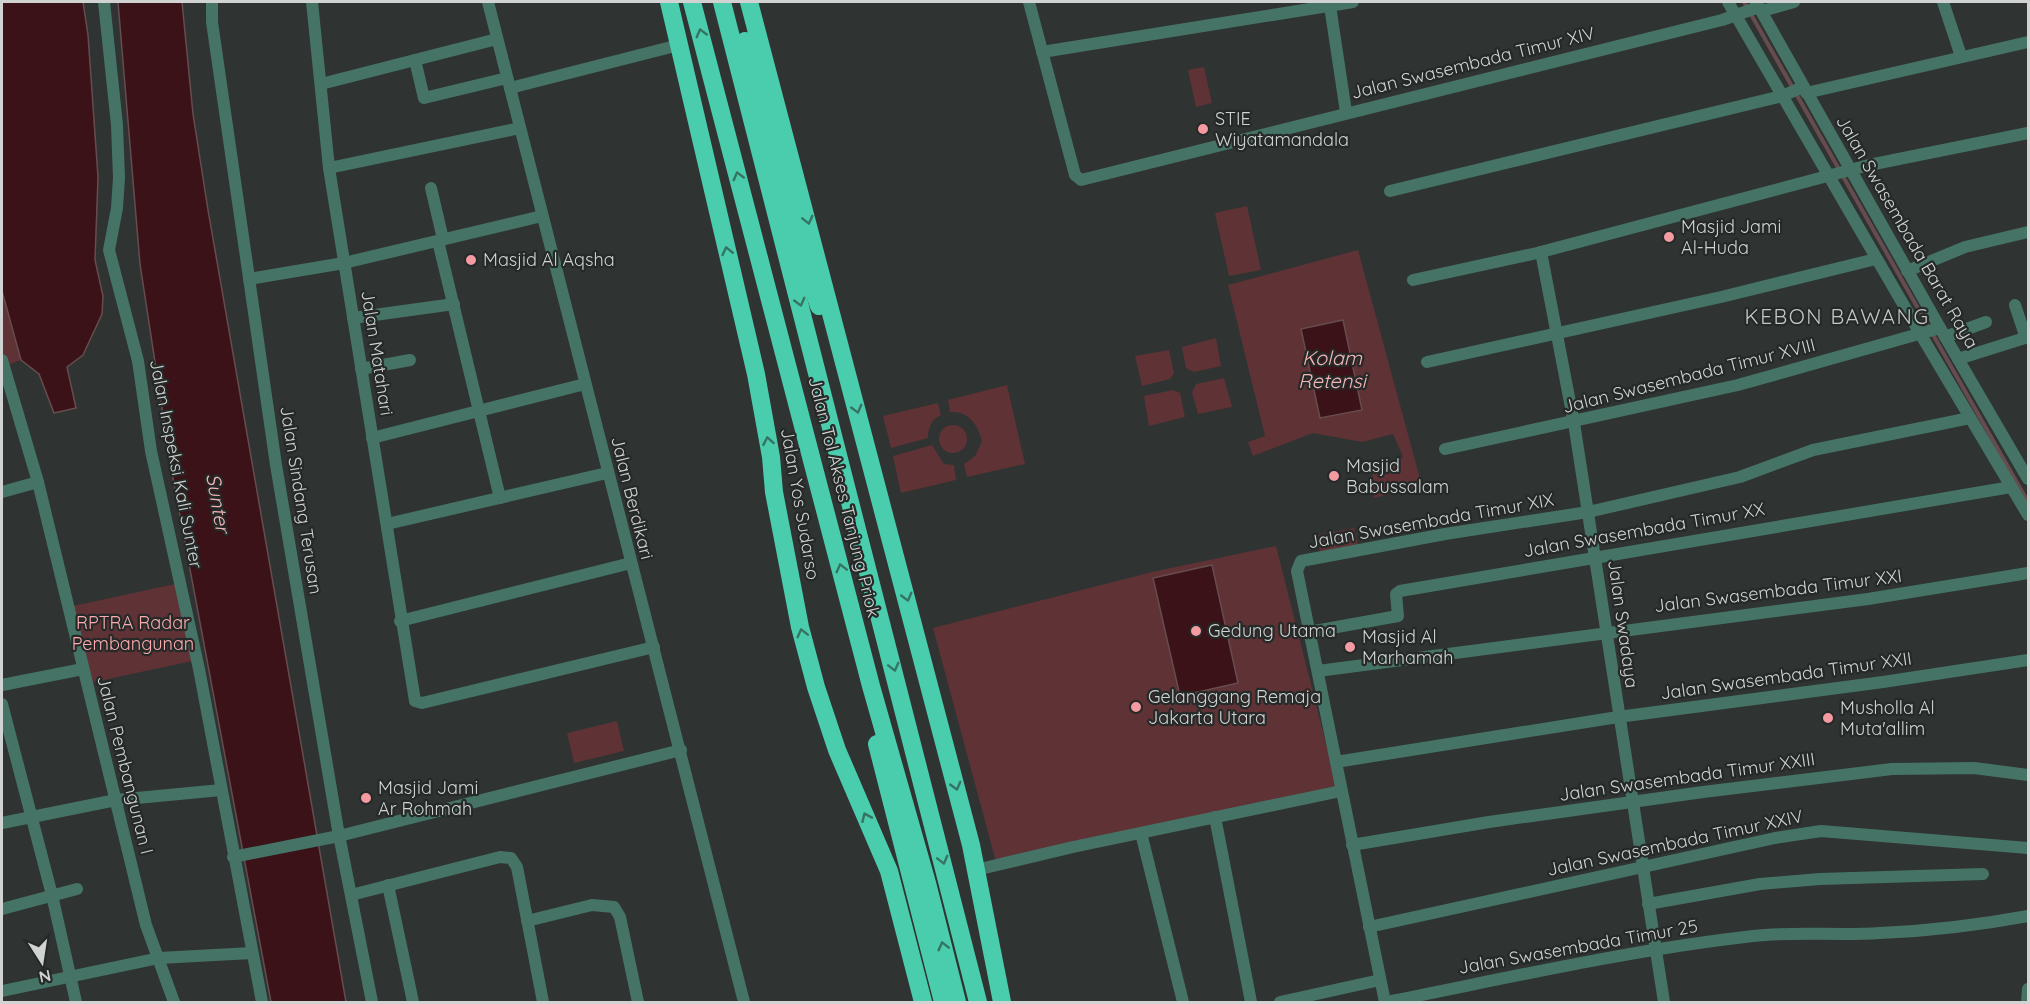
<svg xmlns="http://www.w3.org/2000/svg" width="2030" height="1004" font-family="Quicksand,sans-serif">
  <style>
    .green { fill: #5f3236 }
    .water { fill: #3a1217; stroke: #674c4f; stroke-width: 1.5 }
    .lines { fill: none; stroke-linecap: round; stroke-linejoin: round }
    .stream { stroke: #674c4f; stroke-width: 4 }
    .minor { stroke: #457466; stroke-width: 12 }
    .highway { stroke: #4acdac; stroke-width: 18 }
    .oneway { stroke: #367363 }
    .poi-dot { fill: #f49aa1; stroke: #252928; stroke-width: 2 }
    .labels { text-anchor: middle; stroke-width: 4.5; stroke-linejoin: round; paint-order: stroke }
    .street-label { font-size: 18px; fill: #d0d3d2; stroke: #252928 }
    .poi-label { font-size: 18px; fill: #d0d3d2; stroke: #252928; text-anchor: start }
    .park-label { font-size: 18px; fill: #fcacb1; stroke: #252928 }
    .water-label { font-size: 20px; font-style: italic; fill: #f5b5b8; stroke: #252928 }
    .quarter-label { font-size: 21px; letter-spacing: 1.5px; fill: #c3c8c6; stroke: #252928 }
  </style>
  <rect width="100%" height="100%" fill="#2f3332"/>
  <!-- green -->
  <g class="green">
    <path d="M1204,67L1212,103L1196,107L1188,70Z"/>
    <path d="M1247,206L1261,270L1229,276L1215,213Z"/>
    <path d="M1358,250L1422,486L1374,498L1372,467L1403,457L1393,434L1362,442L1313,433L1253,456L1248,442L1265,436L1228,285Z"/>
    <path d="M2,291L21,360L4,366L2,358Z"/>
    <path d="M1216,338L1221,366L1194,372L1186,368L1182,347Z"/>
    <path d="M1169,350L1174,373L1170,379L1142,386L1135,356Z"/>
    <path d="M1224,378L1232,407L1198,414L1192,392L1196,384Z"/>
    <path d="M1007,385L1025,464L967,477L964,464L975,456L982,441C978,425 969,411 950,412L948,400Z"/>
    <path d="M1173,390L1180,393L1185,417L1149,426L1144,396Z"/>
    <path d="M938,403L941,415C931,420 928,428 928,438L891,448L883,416Z"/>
    <circle cx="953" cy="439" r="14"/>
    <path d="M932,445L944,464L954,465L956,480L901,493L893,456Z"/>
    <path d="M1354,528L1358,545L1320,552L1318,535Z"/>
    <path d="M1276,546L1337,787L996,862L933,628L1152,572Z"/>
    <path d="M175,584L192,661L90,683L73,606Z"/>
    <path d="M617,721L624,751L574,763L567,733Z"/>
  </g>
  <!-- water -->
  <g class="water">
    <path d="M2,2H83L88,35L98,177L95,260L103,296L102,314L83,355L67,367L76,408L54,413L39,374L21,360L2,291Z"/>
    <path d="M118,2H182L193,114L208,210L346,1002H271L172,473L140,264Z"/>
    <path d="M1343,320L1362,410L1320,418L1301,329Z"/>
    <path d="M1212,565L1238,683L1180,696L1153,578Z"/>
  </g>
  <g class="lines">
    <!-- stream -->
    <path class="stream" d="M1744,2L2028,502"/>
    <!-- minor -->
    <g class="minor">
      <path d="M104,2L117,125L119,178L117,208L109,250L138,361L151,451L199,669L262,1002"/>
      <path d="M212,2V22L276,465L338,830L372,1002"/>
      <path d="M312,2L329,168L415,701L422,703L654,647"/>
      <path d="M488,2L744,1002"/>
      <path d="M1029,2L1075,175L1081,180L1722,20L1759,7"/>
      <path d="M1728,2L1921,335L2028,515"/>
      <path d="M1756,2L1940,328L2028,479"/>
      <path d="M1943,2L1961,56"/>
      <path d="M1330,6L1346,112"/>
      <path d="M1762,11L1794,2"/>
      <path d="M1042,52L1353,2"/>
      <path d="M415,60L424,98L507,78"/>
      <path d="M321,84L497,39"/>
      <path d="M510,88L679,45"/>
      <path d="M1806,93L2028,42"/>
      <path d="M329,168L520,128"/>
      <path d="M431,188L443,239"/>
      <path d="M1390,191L1782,96L1803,87"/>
      <path d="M438,241L500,498"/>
      <path d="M1541,252L1574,423L1664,1002"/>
      <path d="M1907,271L1965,247L2028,232"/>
      <path d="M249,279L344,263L542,216"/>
      <path d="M1413,280L1537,253L1869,165L2028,133"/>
      <path d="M2015,305L2026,338"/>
      <path d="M353,318L454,304"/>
      <path d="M1945,337L1986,322"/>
      <path d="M1958,359L2028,337"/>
      <path d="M2,360L38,482L146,925L174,1002"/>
      <path d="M1427,362L1721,297L1876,259"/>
      <path d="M361,369L410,360"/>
      <path d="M372,438L585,384"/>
      <path d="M1445,449L1738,385L1940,328"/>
      <path d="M2,492L38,482"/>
      <path d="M387,524L607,473"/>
      <path d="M400,621L631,563"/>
      <path d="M1309,632L1398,616L1396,594L1400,591L2011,487"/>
      <path d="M1318,671L1868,599L2028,573"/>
      <path d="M2,685L83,669"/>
      <path d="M2,704L52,895L76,1002"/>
      <path d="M1336,762L1618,717L1883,682L2028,660"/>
      <path d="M1215,817L1251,1002"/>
      <path d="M2,823L116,800L221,790"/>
      <path d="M1141,833L1183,1002"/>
      <path d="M1352,845L1489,822L1703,792L1892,769L1974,768L2028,775"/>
      <path d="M233,857L339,836L681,750"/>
      <path d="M976,870L1073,847L1341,791"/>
      <path d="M388,885L413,1002"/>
      <path d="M351,895L500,857L511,858L517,867L543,1002"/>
      <path d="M1648,904L1760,884L1820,879L1983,874"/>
      <path d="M2,909L77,889"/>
      <path d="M527,921L592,905L614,907L620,917L638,1002"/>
      <path d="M1369,927L1775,838L1821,831L2028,848"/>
      <path d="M2,991L159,958L252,953"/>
      <path d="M1280,1002L1380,980"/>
      <path d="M1385,1002L1297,571L1301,561L1445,534L1588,512L1740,477L1813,450L1970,418"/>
      <path d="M1386,1002C1508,978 1629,950 1753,936C1795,931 1837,936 1880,933C1930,931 1979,925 2028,916"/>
      <path d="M2027,1002L2028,989"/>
    </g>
    <!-- highway -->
    <g class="highway">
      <path d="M669,2L756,374L771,457L774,492L800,627L816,687L837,750L889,871L923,1002"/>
      <path d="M692,2L871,686L927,883L957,1002"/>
      <path d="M722,2L978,1002"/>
      <path d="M749,2L971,845L1002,1002"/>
      <path d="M745,41L808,275L819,306"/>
      <path d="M877,744L943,1002"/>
    </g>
  </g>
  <!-- one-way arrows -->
  <defs><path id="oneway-chevron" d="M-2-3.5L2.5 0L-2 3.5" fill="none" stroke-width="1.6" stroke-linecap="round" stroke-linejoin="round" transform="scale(1.5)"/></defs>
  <g class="oneway">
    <use href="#oneway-chevron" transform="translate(701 33) rotate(-105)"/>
    <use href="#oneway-chevron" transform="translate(738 176) rotate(-105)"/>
    <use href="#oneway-chevron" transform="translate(808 220) rotate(76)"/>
    <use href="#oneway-chevron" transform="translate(727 251) rotate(-103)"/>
    <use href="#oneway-chevron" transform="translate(800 302) rotate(75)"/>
    <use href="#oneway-chevron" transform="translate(857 409) rotate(75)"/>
    <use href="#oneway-chevron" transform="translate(768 441) rotate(-100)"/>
    <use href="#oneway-chevron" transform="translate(841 568) rotate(-104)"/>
    <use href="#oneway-chevron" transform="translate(907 597) rotate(75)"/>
    <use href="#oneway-chevron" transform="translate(802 633) rotate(-104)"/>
    <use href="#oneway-chevron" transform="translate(894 667) rotate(76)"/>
    <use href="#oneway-chevron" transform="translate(956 786) rotate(75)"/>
    <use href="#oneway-chevron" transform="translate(866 817) rotate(-114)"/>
    <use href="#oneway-chevron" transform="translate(943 860) rotate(76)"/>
    <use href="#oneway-chevron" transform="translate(943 946) rotate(-104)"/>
  </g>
  <!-- markers -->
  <g class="poi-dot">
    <circle cx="1203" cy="129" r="6"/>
    <circle cx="1669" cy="237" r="6"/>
    <circle cx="471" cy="260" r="6"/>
    <circle cx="1334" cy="476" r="6"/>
    <circle cx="1196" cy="631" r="6"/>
    <circle cx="1350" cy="647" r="6"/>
    <circle cx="1136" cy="707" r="6"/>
    <circle cx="1828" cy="718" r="6"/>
    <circle cx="366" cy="798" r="6"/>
  </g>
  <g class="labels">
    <!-- street labels -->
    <g class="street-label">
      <text transform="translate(1473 63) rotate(-14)" y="6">Jalan Swasembada Timur XIV</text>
      <text transform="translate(1907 232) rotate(60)" y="6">Jalan Swasembada Barat Raya</text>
      <text transform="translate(377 353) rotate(81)" y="6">Jalan Matahari</text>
      <text transform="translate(1689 376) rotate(-14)" y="6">Jalan Swasembada Timur XVIII</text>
      <text transform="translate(176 464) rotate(79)" y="6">Jalan Inspeksi Kali Sunter</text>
      <text transform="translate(844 497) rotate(76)" y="6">Jalan Tol Akses Tanjung Priok</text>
      <text transform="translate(632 498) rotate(76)" y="6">Jalan Berdikari</text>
      <text transform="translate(301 500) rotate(81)" y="6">Jalan Sindang Terusan</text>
      <text transform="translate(800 504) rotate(80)" y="6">Jalan Yos Sudarso</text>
      <text transform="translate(1431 521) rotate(-10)" y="6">Jalan Swasembada Timur XIX</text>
      <text transform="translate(1644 530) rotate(-10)" y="6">Jalan Swasembada Timur XX</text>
      <text transform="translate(1778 591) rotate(-7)" y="6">Jalan Swasembada Timur XXI</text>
      <text transform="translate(1623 624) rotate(82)" y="6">Jalan Swadaya</text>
      <text transform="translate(1786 676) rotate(-8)" y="6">Jalan Swasembada Timur XXII</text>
      <text transform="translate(125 765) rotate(76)" y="6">Jalan Pembangunan I</text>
      <text transform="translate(1687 777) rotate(-8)" y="6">Jalan Swasembada Timur XXIII</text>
      <text transform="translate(1675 843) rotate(-12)" y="6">Jalan Swasembada Timur XXIV</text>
      <text transform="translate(1578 947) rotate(-10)" y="6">Jalan Swasembada Timur 25</text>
    </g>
    <!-- poi labels -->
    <g class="poi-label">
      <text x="1215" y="125">STIE<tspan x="1215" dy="21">Wiyatamandala</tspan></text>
      <text x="1681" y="233">Masjid Jami<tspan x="1681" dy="21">Al-Huda</tspan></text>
      <text x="483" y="266">Masjid Al Aqsha</text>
      <text x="1346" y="472">Masjid<tspan x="1346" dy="21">Babussalam</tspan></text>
      <text x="1208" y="637">Gedung Utama</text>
      <text x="1362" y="643">Masjid Al<tspan x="1362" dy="21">Marhamah</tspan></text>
      <text x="1148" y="703">Gelanggang Remaja<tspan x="1148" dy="21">Jakarta Utara</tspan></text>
      <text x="1840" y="714">Musholla Al<tspan x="1840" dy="21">Muta'allim</tspan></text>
      <text x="378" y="794">Masjid Jami<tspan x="378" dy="21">Ar Rohmah</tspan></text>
    </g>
    <!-- park labels -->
    <g class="park-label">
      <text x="133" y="629">RPTRA Radar<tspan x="133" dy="21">Pembangunan</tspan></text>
    </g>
    <!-- water labels -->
    <g class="water-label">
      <text x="1332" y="365">Kolam<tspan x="1332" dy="23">Retensi</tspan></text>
      <text transform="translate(218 503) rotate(80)" y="7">Sunter</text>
    </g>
    <!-- quarter labels -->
    <g class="quarter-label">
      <text x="1837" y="324">KEBON BAWANG</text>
    </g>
  </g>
  <!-- border -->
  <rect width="2030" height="1004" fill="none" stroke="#d0d3d2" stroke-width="6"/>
  <!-- north arrow -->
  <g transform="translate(42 962) rotate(168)" stroke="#252928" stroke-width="4.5" paint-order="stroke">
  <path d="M0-4.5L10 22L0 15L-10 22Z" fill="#d0d3d2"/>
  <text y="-9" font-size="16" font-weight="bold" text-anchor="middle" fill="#d0d3d2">N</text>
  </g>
</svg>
